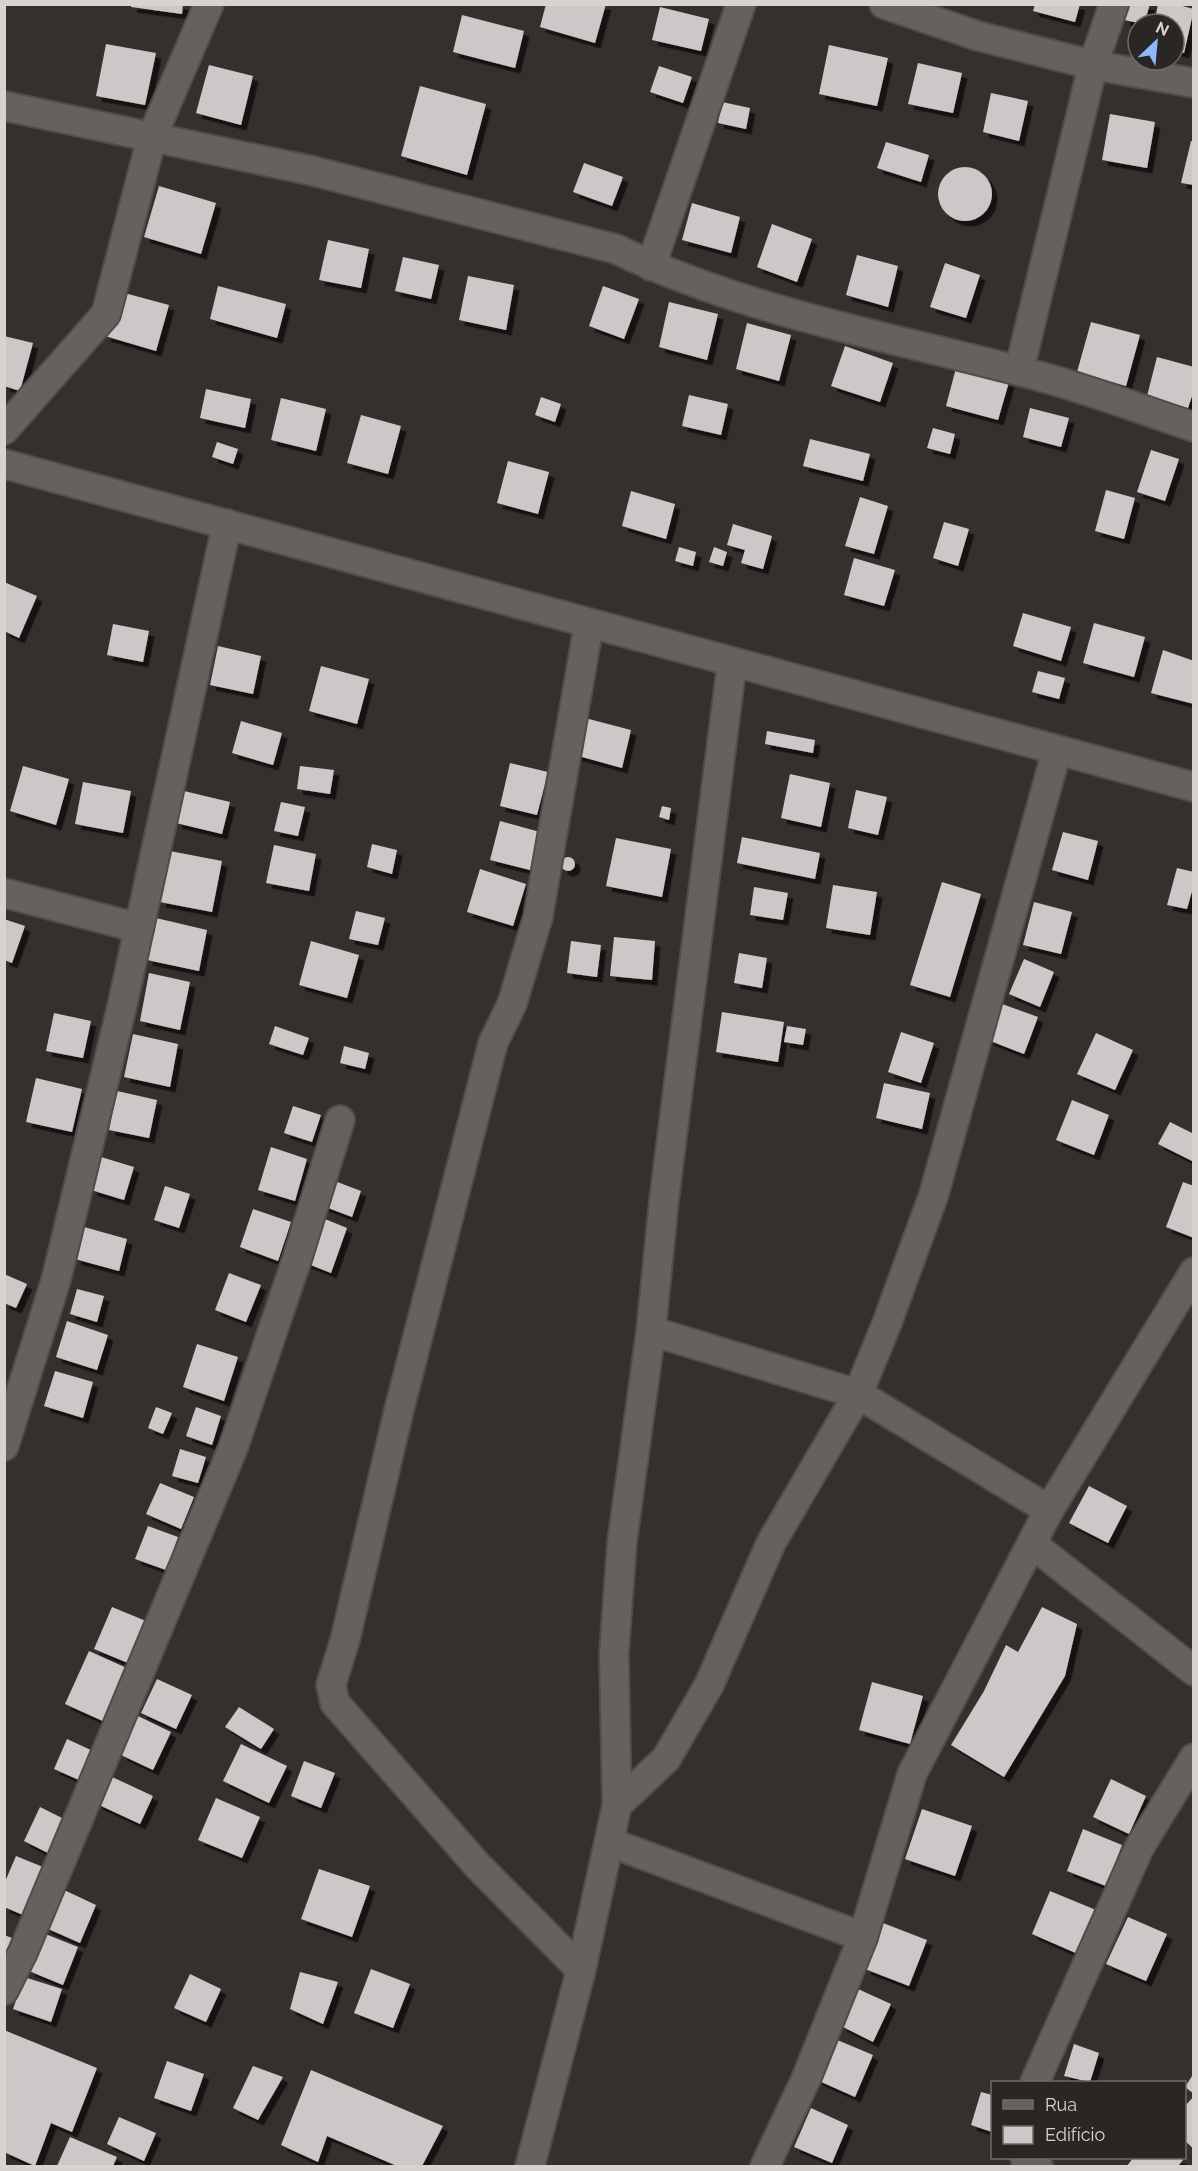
<svg xmlns="http://www.w3.org/2000/svg" width="1198" height="2171" font-family="Raleway,sans-serif">
  <style>
    .building { fill: #cec7c7; filter: url(#shadow) }
    .lines { fill: none; stroke-linecap: round; stroke-linejoin: round }
    .minor-casing { stroke: #504c4a; stroke-width: 32 }
    .minor { stroke: #66615e; stroke-width: 28 }
  </style>
  <defs>
    <filter id="shadow"><feDropShadow dx="5.5" dy="5.5" stdDeviation="0" flood-color="#0009"/></filter>
  </defs>
  <rect width="100%" height="100%" fill="#34302e"/>
  <!-- building -->
  <g class="building">
    <path d="M132,4H183L182,14L131,7Z"/>
    <path d="M546,4H606L595,43L540,27Z"/>
    <path d="M1035,4H1080L1075,22L1033,11Z"/>
    <path d="M1129,4H1150L1144,24L1124,20Z"/>
    <path d="M1158,4H1175L1194,9L1184,53L1174,50V24H1154Z"/>
    <path d="M660,7L709,19L701,51L652,40Z"/>
    <path d="M462,15L524,31L515,68L453,52Z"/>
    <path d="M106,44L156,53L145,105L96,96Z"/>
    <path d="M829,45L888,58L877,106L819,94Z"/>
    <path d="M918,63L962,73L953,113L908,104Z"/>
    <path d="M209,65L253,76L241,125L196,113Z"/>
    <path d="M659,66L692,77L683,103L650,92Z"/>
    <path d="M420,86L486,104L467,175L401,156Z"/>
    <path d="M991,93L1028,101L1019,141L983,132Z"/>
    <path d="M722,102L750,108L746,129L718,123Z"/>
    <path d="M1110,114L1155,122L1147,168L1102,160Z"/>
    <path d="M1191,141H1194V185L1181,183Z"/>
    <path d="M886,142L929,155L921,182L877,168Z"/>
    <path d="M584,163L623,177L612,206L573,192Z"/>
    <circle cx="965" cy="194" r="27"/>
    <path d="M159,186L216,203L201,254L144,237Z"/>
    <path d="M692,203L740,217L731,253L682,240Z"/>
    <path d="M772,224L812,239L797,282L757,267Z"/>
    <path d="M328,240L369,249L361,288L319,280Z"/>
    <path d="M857,255L898,266L888,307L846,295Z"/>
    <path d="M403,257L439,265L431,299L395,291Z"/>
    <path d="M945,263L980,275L966,318L930,307Z"/>
    <path d="M468,276L514,285L506,330L459,320Z"/>
    <path d="M218,286L286,304L277,338L210,319Z"/>
    <path d="M603,286L639,299L624,339L589,326Z"/>
    <path d="M117,291L169,305L156,351L105,336Z"/>
    <path d="M669,302L718,314L707,360L659,347Z"/>
    <path d="M1091,322L1140,335L1126,386L1077,372Z"/>
    <path d="M747,323L791,335L779,381L736,369Z"/>
    <path d="M4,336L33,343L20,391L4,386Z"/>
    <path d="M845,346L893,363L880,402L831,386Z"/>
    <path d="M1157,357L1194,367V390L1188,408L1147,396Z"/>
    <path d="M956,368L1009,382L998,420L946,406Z"/>
    <path d="M206,389L251,399L245,428L200,418Z"/>
    <path d="M689,395L728,404L721,435L682,426Z"/>
    <path d="M541,397L561,404L555,422L535,415Z"/>
    <path d="M281,398L326,409L316,451L271,440Z"/>
    <path d="M1030,408L1069,418L1061,447L1023,437Z"/>
    <path d="M361,415L401,426L388,474L347,463Z"/>
    <path d="M933,428L955,434L950,454L927,448Z"/>
    <path d="M810,439L870,454L863,481L803,466Z"/>
    <path d="M217,442L238,449L233,464L212,457Z"/>
    <path d="M1151,450L1179,459L1165,501L1137,492Z"/>
    <path d="M508,461L549,472L538,514L497,503Z"/>
    <path d="M1106,490L1135,498L1124,539L1095,531Z"/>
    <path d="M631,491L675,504L666,539L622,526Z"/>
    <path d="M860,497L888,506L874,554L845,546Z"/>
    <path d="M944,522L969,529L958,566L933,558Z"/>
    <path d="M733,524L772,536L763,569L741,563L745,550L727,545Z"/>
    <path d="M679,547L696,552L693,566L675,561Z"/>
    <path d="M714,547L727,552L723,566L709,562Z"/>
    <path d="M854,558L895,570L884,606L844,595Z"/>
    <path d="M4,582L37,596L19,638L4,631Z"/>
    <path d="M1023,613L1071,627L1061,661L1013,646Z"/>
    <path d="M1094,623L1145,637L1134,677L1083,663Z"/>
    <path d="M113,624L149,631L143,662L107,655Z"/>
    <path d="M218,646L261,656L253,694L210,685Z"/>
    <path d="M1163,650L1194,661V704L1151,693Z"/>
    <path d="M321,666L369,679L357,724L309,711Z"/>
    <path d="M1038,671L1065,678L1059,699L1032,692Z"/>
    <path d="M585,718L631,730L622,768L575,755Z"/>
    <path d="M241,721L282,733L273,765L232,753Z"/>
    <path d="M767,731L815,740L813,753L765,744Z"/>
    <path d="M510,763L548,772L537,815L500,806Z"/>
    <path d="M23,766L69,779L56,825L10,811Z"/>
    <path d="M300,766L334,770L330,794L297,789Z"/>
    <path d="M790,774L830,783L821,827L781,818Z"/>
    <path d="M83,782L131,791L123,833L75,824Z"/>
    <path d="M856,790L887,797L878,835L848,828Z"/>
    <path d="M184,791L230,802L222,834L176,823Z"/>
    <path d="M281,802L305,807L298,836L274,831Z"/>
    <path d="M662,806L671,808L669,820L659,817Z"/>
    <path d="M500,821L540,832L530,870L490,860Z"/>
    <path d="M1063,832L1098,841L1088,880L1052,870Z"/>
    <path d="M742,837L820,853L815,879L737,863Z"/>
    <path d="M616,838L671,849L662,897L606,886Z"/>
    <path d="M372,844L397,850L392,874L367,867Z"/>
    <path d="M274,845L316,854L309,891L266,883Z"/>
    <path d="M170,851L222,861L212,912L160,902Z"/>
    <circle cx="568" cy="864" r="7"/>
    <path d="M1177,868L1194,872V884L1187,909L1167,905Z"/>
    <path d="M480,869L526,884L513,926L467,912Z"/>
    <path d="M942,882L981,894L950,997L910,985Z"/>
    <path d="M833,885L877,892L870,935L826,928Z"/>
    <path d="M754,887L788,893L783,920L750,915Z"/>
    <path d="M1034,902L1072,912L1061,954L1023,945Z"/>
    <path d="M356,911L385,918L378,945L349,939Z"/>
    <path d="M156,918L207,930L199,971L147,960Z"/>
    <path d="M4,919L25,926L12,963L4,960Z"/>
    <path d="M614,937L655,941L652,980L610,976Z"/>
    <path d="M311,941L359,955L347,998L299,985Z"/>
    <path d="M571,941L601,945L597,977L567,973Z"/>
    <path d="M739,953L767,958L762,988L734,983Z"/>
    <path d="M1024,959L1054,972L1040,1007L1009,994Z"/>
    <path d="M149,973L190,982L180,1030L140,1021Z"/>
    <path d="M1002,1004L1038,1017L1024,1054L988,1040Z"/>
    <path d="M722,1012L784,1022L778,1062L716,1052Z"/>
    <path d="M54,1013L91,1021L83,1058L46,1051Z"/>
    <path d="M275,1026L309,1038L303,1055L269,1044Z"/>
    <path d="M787,1026L806,1029L803,1045L784,1042Z"/>
    <path d="M901,1032L934,1043L921,1083L888,1072Z"/>
    <path d="M1096,1033L1133,1050L1115,1090L1077,1074Z"/>
    <path d="M133,1034L178,1044L170,1087L124,1077Z"/>
    <path d="M344,1046L369,1053L365,1069L340,1063Z"/>
    <path d="M36,1078L82,1089L72,1132L26,1122Z"/>
    <path d="M884,1083L930,1093L922,1129L876,1118Z"/>
    <path d="M117,1091L157,1100L149,1138L109,1130Z"/>
    <path d="M1072,1100L1109,1115L1094,1155L1056,1140Z"/>
    <path d="M293,1106L321,1115L312,1142L284,1133Z"/>
    <path d="M1170,1122L1194,1134V1162L1158,1144Z"/>
    <path d="M271,1147L307,1159L295,1201L258,1190Z"/>
    <path d="M101,1157L134,1167L124,1200L91,1190Z"/>
    <path d="M332,1180L361,1191L352,1217L323,1206Z"/>
    <path d="M1183,1182L1194,1186V1238L1166,1227Z"/>
    <path d="M165,1186L190,1194L179,1228L154,1220Z"/>
    <path d="M253,1209L291,1222L278,1261L240,1247Z"/>
    <path d="M320,1217L347,1228L331,1273L303,1262Z"/>
    <path d="M84,1227L127,1239L119,1271L75,1259Z"/>
    <path d="M229,1273L261,1285L246,1322L215,1310Z"/>
    <path d="M4,1274L27,1284L16,1308L4,1303Z"/>
    <path d="M77,1289L104,1296L97,1322L70,1314Z"/>
    <path d="M67,1321L108,1335L97,1370L56,1357Z"/>
    <path d="M197,1344L238,1357L224,1401L183,1387Z"/>
    <path d="M55,1371L93,1382L83,1418L44,1406Z"/>
    <path d="M156,1407L172,1413L163,1434L148,1428Z"/>
    <path d="M196,1407L221,1416L212,1445L186,1436Z"/>
    <path d="M180,1449L206,1457L198,1483L172,1476Z"/>
    <path d="M160,1483L194,1497L181,1529L146,1514Z"/>
    <path d="M1089,1486L1127,1506L1108,1543L1069,1523Z"/>
    <path d="M148,1526L178,1537L166,1570L135,1559Z"/>
    <path d="M112,1607L146,1621L128,1663L94,1649Z"/>
    <path d="M1042,1607L1077,1624L1065,1676L1004,1777L951,1745L984,1691L1006,1645L1018,1652Z"/>
    <path d="M89,1651L129,1669L105,1722L65,1704Z"/>
    <path d="M157,1679L192,1695L176,1729L141,1713Z"/>
    <path d="M872,1682L923,1696L910,1744L859,1730Z"/>
    <path d="M239,1707L274,1729L261,1749L225,1727Z"/>
    <path d="M138,1716L171,1732L153,1770L121,1755Z"/>
    <path d="M67,1739L93,1751L79,1780L54,1769Z"/>
    <path d="M241,1744L287,1766L269,1803L223,1781Z"/>
    <path d="M304,1761L335,1773L321,1808L291,1796Z"/>
    <path d="M110,1776L153,1796L140,1824L97,1804Z"/>
    <path d="M1111,1779L1146,1796L1129,1834L1093,1817Z"/>
    <path d="M216,1798L260,1817L242,1858L198,1840Z"/>
    <path d="M40,1807L64,1819L48,1853L24,1841Z"/>
    <path d="M922,1809L972,1826L955,1876L905,1859Z"/>
    <path d="M1083,1829L1122,1845L1106,1886L1067,1871Z"/>
    <path d="M16,1856L43,1867L23,1915L4,1907V1884Z"/>
    <path d="M319,1869L370,1886L352,1937L301,1919Z"/>
    <path d="M62,1889L96,1905L80,1943L46,1928Z"/>
    <path d="M1050,1891L1096,1910L1078,1954L1032,1934Z"/>
    <path d="M1128,1917L1167,1934L1146,1981L1106,1964Z"/>
    <path d="M883,1923L927,1940L909,1986L865,1969Z"/>
    <path d="M43,1933L78,1947L63,1985L29,1971Z"/>
    <path d="M4,1935L12,1938L5,1957H4Z"/>
    <path d="M371,1969L410,1984L393,2028L354,2013Z"/>
    <path d="M300,1972L338,1982L323,2024L290,2009Z"/>
    <path d="M190,1974L221,1989L206,2022L174,2008Z"/>
    <path d="M24,1977L62,1989L51,2022L13,2009Z"/>
    <path d="M858,1989L891,2004L873,2042L841,2026Z"/>
    <path d="M4,2030L97,2068L72,2132L51,2123L35,2166L4,2152Z"/>
    <path d="M835,2039L873,2055L855,2097L817,2080Z"/>
    <path d="M1074,2044L1099,2053L1090,2082L1064,2076Z"/>
    <path d="M167,2061L204,2074L191,2111L154,2098Z"/>
    <path d="M253,2066L283,2077L258,2120L233,2108Z"/>
    <path d="M311,2070L443,2126L422,2166H397L327,2136L318,2162L281,2145Z"/>
    <path d="M1194,2073V2094L1185,2087Z"/>
    <path d="M981,2092L992,2095V2132L971,2125Z"/>
    <path d="M1194,2096V2149L1185,2141V2106Z"/>
    <path d="M811,2108L848,2125L832,2163L794,2147Z"/>
    <path d="M119,2117L156,2133L144,2161L107,2144Z"/>
    <path d="M70,2137L117,2157L113,2166H57Z"/>
    <path d="M1133,2158H1180L1183,2160L1178,2166H1127Z"/>
  </g>
  <g class="lines">
    <!-- minor casing -->
    <g class="minor-casing">
      <g id="minor">
        <path d="M884,4L978,36L1093,65L1194,83"/>
        <path d="M4,106L313,171L616,249C750,314 899,338 1042,377C1093,391 1143,410 1194,427"/>
        <path d="M651,266L741,4"/>
        <path d="M1019,371L1093,65L1114,4"/>
        <path d="M4,430L106,314L152,137L209,4"/>
        <path d="M4,464L1194,787"/>
        <path d="M4,893L139,928"/>
        <path d="M651,1331L858,1394L1049,1510"/>
        <path d="M4,1446L56,1280L123,1002L227,524"/>
        <path d="M1032,1544L1194,1671"/>
        <path d="M617,1805L666,1759L709,1685L771,1543L858,1394L887,1323L934,1194L1057,750"/>
        <path d="M609,1842L863,1937"/>
        <path d="M581,1970L478,1866L335,1703L331,1685L345,1640L399,1410L493,1043L512,1004L538,917L589,624"/>
        <path d="M4,1990L23,1952L233,1448L297,1259L340,1120"/>
        <path d="M1035,2082L1139,1848L1194,1758"/>
        <path d="M1025,2158L1038,2166"/>
        <path d="M530,2166L581,1970L617,1805L614,1654L622,1542L651,1331L664,1200L732,663"/>
        <path d="M765,2166L806,2079L863,1937L912,1774L1049,1510L1194,1272"/>
      </g>
    </g>
    <!-- minor -->
    <use href="#minor" class="minor"/>
  </g>
  <!-- border -->
  <rect width="1198" height="2171" fill="none" stroke="#d6d3d1" stroke-width="12"/>
  <!-- legend -->
  <rect x="991" y="2081" width="195" height="78" fill="#2a2624" stroke="#6f6b69" stroke-width="1.5"/>
  <rect x="1003" y="2100" width="30" height="9" fill="#66615e" stroke="#6f6b69" stroke-width="1.5"/>
  <text x="1045" y="2111" font-size="18" fill="#d6d3d1">Rua</text>
  <rect x="1003" y="2126" width="30" height="18" fill="#cec7c7" stroke="#6f6b69" stroke-width="1.5"/>
  <text x="1045" y="2141" font-size="18" fill="#d6d3d1">Edifício</text>
  <!-- north arrow -->
  <g transform="translate(1156 42) rotate(26)"><circle r="28" fill="#2a2624" stroke="#6f6b69" stroke-width="1.5"/>
  <path d="M0-4.5L10 22L0 15L-10 22Z" fill="#8db9fc"/>
  <text y="-9" font-size="16" font-weight="bold" text-anchor="middle" fill="#d6d3d1">N</text>
  </g>
</svg>
